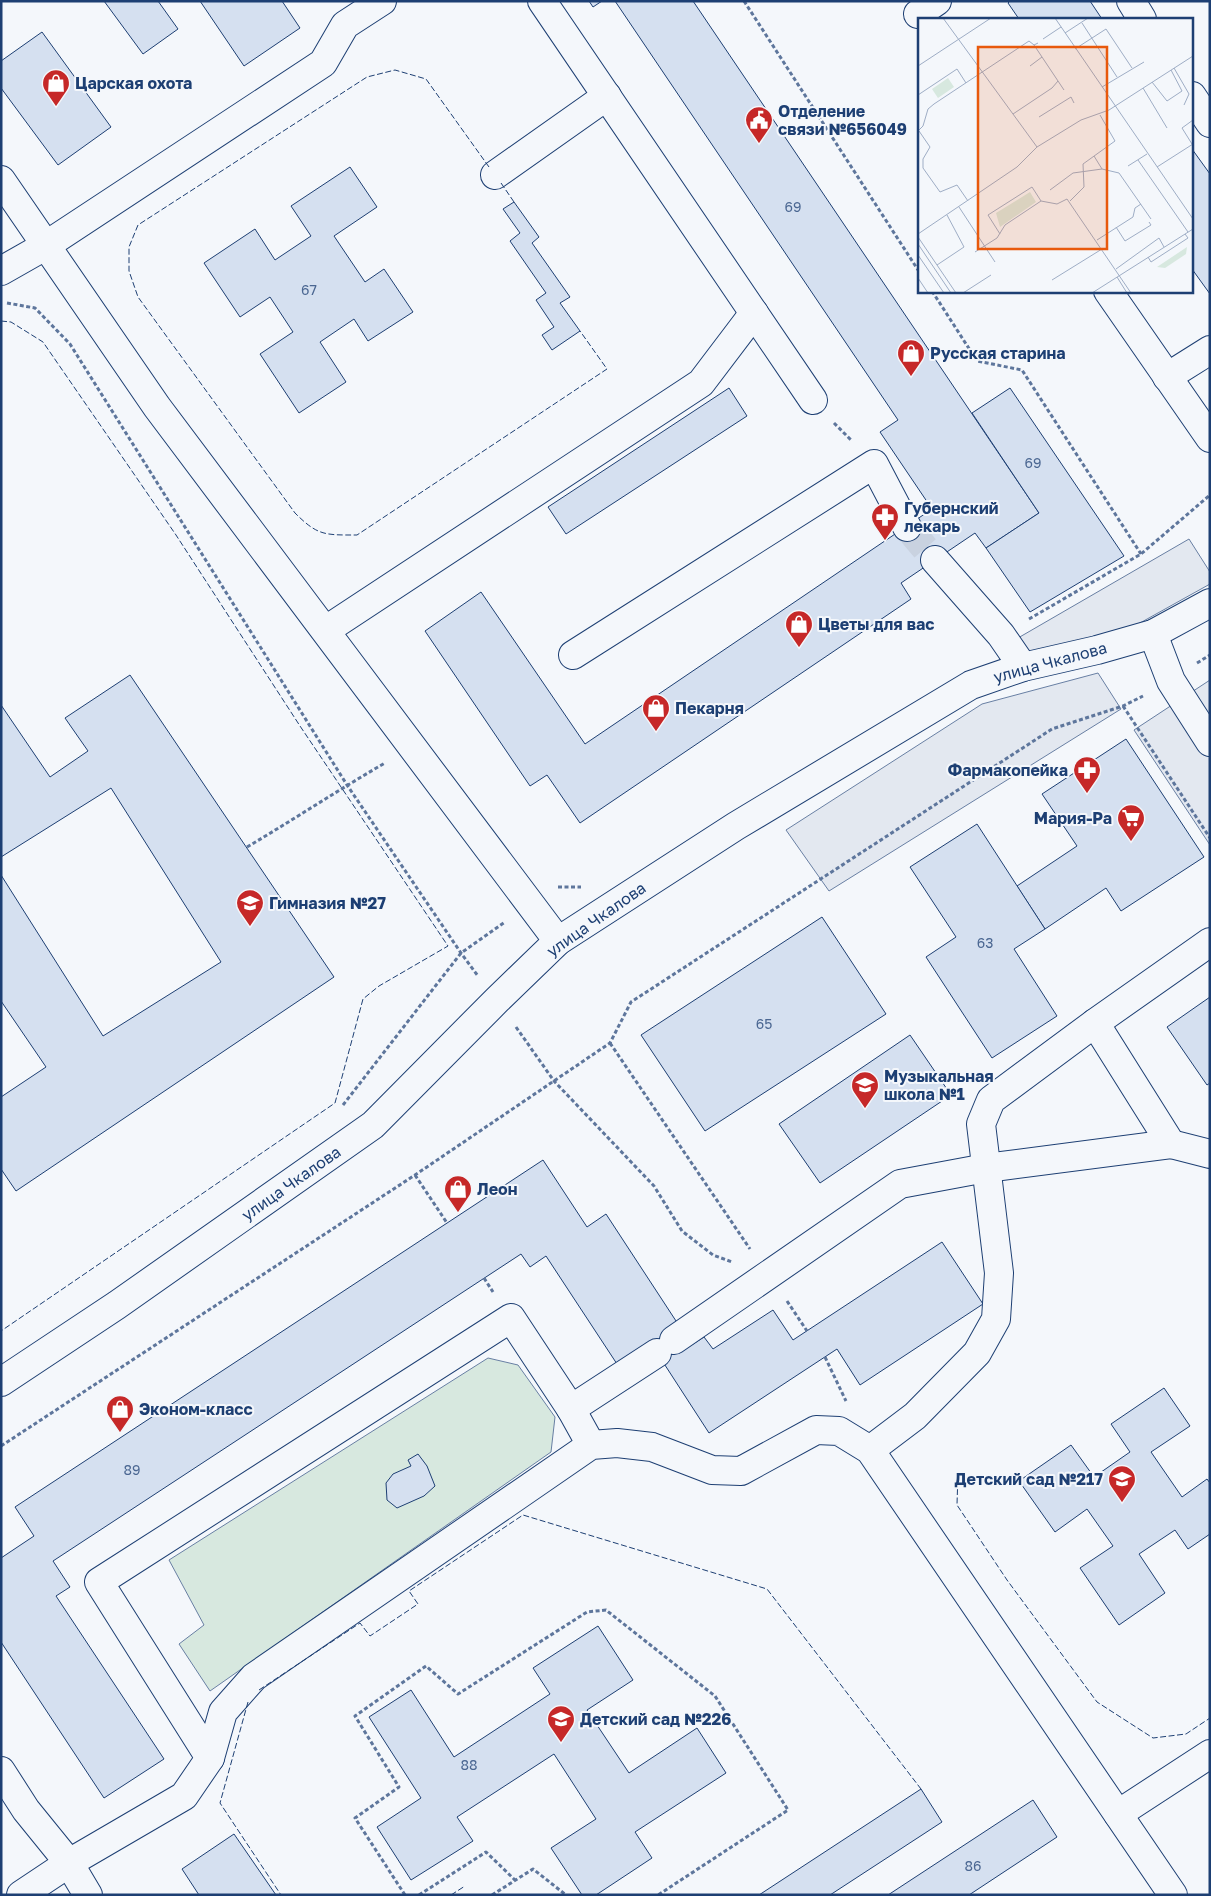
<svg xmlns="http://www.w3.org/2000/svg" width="1211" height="1896" font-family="'Golos Text',sans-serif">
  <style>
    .green { fill: #d7e8df; stroke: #687fa3 }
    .parking { fill: #e3e8f0; stroke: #687fa3 }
    .building { fill: #d5e0f0; stroke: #1d3f73 }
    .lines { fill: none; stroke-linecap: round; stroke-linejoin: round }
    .minor-tunnel { stroke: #c9d2e0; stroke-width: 28; stroke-dasharray: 28 14; stroke-linecap: butt }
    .minor-casing { stroke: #1d3f73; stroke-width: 30 }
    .path { stroke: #5e769c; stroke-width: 3; stroke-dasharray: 4 2.5; stroke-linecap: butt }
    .minor { stroke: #f4f7fb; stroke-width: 28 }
    .fence { stroke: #1d3f73; stroke-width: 1; stroke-dasharray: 6 2.5; stroke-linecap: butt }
    .labels { text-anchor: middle; stroke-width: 4; stroke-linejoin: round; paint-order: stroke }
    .number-label { font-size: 14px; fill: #4b6792 }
    .poi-label { font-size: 16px; font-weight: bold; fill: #1d3f73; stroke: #f4f7fb; text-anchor: start }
    .street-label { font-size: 16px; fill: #1d3f73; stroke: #f4f7fb }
    .inset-road { fill: none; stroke: #9eadc5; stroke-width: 1 }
    .view { fill: #e8590c; fill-opacity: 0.15; stroke: #e8590c; stroke-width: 2.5 }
    .inset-edge { fill: none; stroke: #1d3f73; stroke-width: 2.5 }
  </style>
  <rect width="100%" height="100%" fill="#f4f7fb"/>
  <!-- green -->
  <path class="green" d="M488,1358L518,1365L555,1417L551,1452L210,1691L179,1644L204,1625L169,1560Z"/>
  <!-- parking -->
  <g class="parking">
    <path d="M1189,539L1210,572V584L1113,638L1029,656L1018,638Z"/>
    <path d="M1098,673L1121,709L829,891L786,830L982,704Z"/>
    <path d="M1210,680V845L1134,730Z"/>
  </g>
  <!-- building -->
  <g class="building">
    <path d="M104,1H158L178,29L143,54Z"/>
    <path d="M200,1H282L300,28L244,66Z"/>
    <path d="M589,1H602L593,7Z"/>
    <path d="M615,1H693L1039,513L986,548L975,533L935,560L901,583L911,599L580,823L547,775L530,786L425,631L481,592L585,744L932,509L880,432L898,420Z"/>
    <path d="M1010,1H1090L1102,19H1019L1008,3Z"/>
    <path d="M42,32L111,127L58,165L1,88V61Z"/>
    <path d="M1192,149L1210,174V294L1192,269Z"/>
    <path d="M350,167L377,207L334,236L365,282L384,269L413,312L368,341L354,319L320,342L346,382L299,413L260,354L293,332L270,297L240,317L204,263L255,229L275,260L311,236L291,206Z"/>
    <path d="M514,202L539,237L532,243L570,297L560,303L580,331L552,350L542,335L554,327L536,300L546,293L510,241L520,233L503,209Z"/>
    <path d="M729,388L747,416L566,534L548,507Z"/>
    <path d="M1010,388L1124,556L1030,612L986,548L1039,513L972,413Z"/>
    <path d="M130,675L334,977L16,1191L1,1169V1097L46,1067L1,1001V875L103,1036L221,962L111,788L1,857V705L50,777L88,751L65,718Z"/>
    <path d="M1126,739L1204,857L1121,911L1106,888L1045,929L1017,886L1077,846L1042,794Z"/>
    <path d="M977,824L1045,929L1014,949L1057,1016L992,1058L926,957L956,937L910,867Z"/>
    <path d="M822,917L886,1014L705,1131L641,1035Z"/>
    <path d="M1210,997V1083L1207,1085L1167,1027Z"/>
    <path d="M910,1035L951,1095L820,1183L779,1124Z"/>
    <path d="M543,1160L587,1227L606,1214L678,1324L682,1351L704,1337L713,1349L773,1310L793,1340L942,1242L983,1304L860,1385L837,1349L709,1433L650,1342L617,1364L546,1256L530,1267L521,1254L53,1561L70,1587L56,1596L164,1759L104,1798L1,1642V1558L34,1536L15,1507Z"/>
    <path d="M1164,1388L1190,1426L1151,1452L1182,1497L1207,1479L1210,1483V1534L1188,1549L1175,1530L1139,1554L1165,1593L1119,1625L1080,1568L1113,1546L1087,1509L1055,1532L1019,1481L1071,1445L1094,1477L1130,1452L1111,1424Z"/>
    <path d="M418,1454L427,1466L435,1486L424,1496L397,1508L387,1500L386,1483L393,1474L411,1466L408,1460Z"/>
    <path d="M598,1626L633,1680L587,1710L629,1773L697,1728L726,1773L635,1832L652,1858L596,1895H582L551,1848L596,1819L554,1754L457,1817L473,1841L411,1880L377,1827L421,1798L369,1717L411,1690L454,1757L550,1694L533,1668Z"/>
    <path d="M921,1789L942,1822L830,1895H759Z"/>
    <path d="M1033,1800L1057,1837L969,1895H888Z"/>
    <path d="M234,1834L276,1895H199L182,1869Z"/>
  </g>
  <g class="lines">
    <!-- minor-tunnel -->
    <path class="minor-tunnel" d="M907,527L935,560"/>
    <!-- minor casing -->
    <g class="minor-casing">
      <g id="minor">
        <path d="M542,1L813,400"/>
        <path d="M1131,1L1142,19"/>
        <path d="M918,14L937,1"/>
        <path d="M1192,96L1210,123"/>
        <path d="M495,175L607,96"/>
        <path d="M1,180L157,407L558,941"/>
        <path d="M1,271L45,246L323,63L345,25L382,1"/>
        <path d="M1108,291L1210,438"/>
        <path d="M1167,377L1210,350"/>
        <path d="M935,560L1001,635L1023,667"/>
        <path d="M326,630L701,383L754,313"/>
        <path d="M1153,634L1171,681L1210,742"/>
        <path d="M573,655L874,464L907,527"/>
        <path d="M1095,1023L1171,1144L1210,1154"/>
        <path d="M674,1340L900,1184L986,1168L1171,1144"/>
        <path d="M1,1382L117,1305L373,1125L497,1000L558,941L736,826L971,685L1023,667L1097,650L1153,634L1210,603"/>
        <path d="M571,1409L657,1353"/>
        <path d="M870,1450L915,1416L977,1353L996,1319L999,1273L981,1124L991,1100L1095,1023L1210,942"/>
        <path d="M210,1758L99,1582L511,1318L571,1409L591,1445"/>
        <path d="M1,1771L26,1810L69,1863L88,1895"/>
        <path d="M1118,1814L1210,1754"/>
        <path d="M21,1895L69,1863L184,1796L210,1758L223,1712L254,1677L591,1445L617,1443L652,1447L712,1470L741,1471L816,1430L839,1431L870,1450L1173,1895"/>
      </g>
    </g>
    <!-- path -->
    <g class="path">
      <path d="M744,1L920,273"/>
      <path d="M932,291L977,361L1022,370L1141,554"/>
      <path d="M7,303L35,308L70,344L347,785L461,953L478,976"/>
      <path d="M834,423L851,440"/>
      <path d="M1029,619L1141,554L1210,495"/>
      <path d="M1197,663L1210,655"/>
      <path d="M1123,706L1210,838"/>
      <path d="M247,847C293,820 338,790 385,763"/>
      <path d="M558,887H581"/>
      <path d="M516,1027L554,1081L654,1186L682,1231L713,1255L732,1262"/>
      <path d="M610,1043L750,1249"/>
      <path d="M343,1105L461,953L505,922"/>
      <path d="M415,1175L447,1223"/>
      <path d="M484,1278L493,1292"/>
      <path d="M787,1301L807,1331"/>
      <path d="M825,1357L846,1401"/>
      <path d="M1,1446L415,1175L610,1043L631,1002L1052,729L1123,706L1143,696"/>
      <path d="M405,1895L355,1818L399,1787L355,1716L426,1666L458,1694L587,1612L606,1610L715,1696L788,1810L658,1895"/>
      <path d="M419,1895L486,1852L515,1880"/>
      <path d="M492,1895L533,1869L566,1895"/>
    </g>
    <!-- minor -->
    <use href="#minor" class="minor"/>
    <!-- fence -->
    <g class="fence">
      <path d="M489,167L426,79L395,70L367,77L138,225L129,247V271L138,297L295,513C318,536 325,535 357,535L607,369L580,331"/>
      <path d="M501,183L514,202"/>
      <path d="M1,321L11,322L43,342L176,535L300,726L448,946L379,986L363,999L335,1103L1,1331"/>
      <path d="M958,1472L957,1505L1007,1580L1097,1702L1153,1738L1186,1734L1210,1718"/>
      <path d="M259,1690L360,1623L370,1636L418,1604L409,1591L523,1515L767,1589L921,1789"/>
      <path d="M248,1702L220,1803L281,1895"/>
      <path d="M451,1895L465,1886"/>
    </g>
  </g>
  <!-- icons -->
  <defs>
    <g id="shop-pin" transform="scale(1.4375)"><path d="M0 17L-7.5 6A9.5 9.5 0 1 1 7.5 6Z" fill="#c62828" stroke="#f4f7fb"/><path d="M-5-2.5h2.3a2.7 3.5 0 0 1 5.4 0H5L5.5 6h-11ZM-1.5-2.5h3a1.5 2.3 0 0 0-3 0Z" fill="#fff"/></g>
    <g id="civic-pin" transform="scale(1.4375)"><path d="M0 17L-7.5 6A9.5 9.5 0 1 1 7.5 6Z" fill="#c62828" stroke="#f4f7fb"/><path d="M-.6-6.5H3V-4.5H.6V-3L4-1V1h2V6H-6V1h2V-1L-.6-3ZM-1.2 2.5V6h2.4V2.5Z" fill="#fff"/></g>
    <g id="pharmacy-pin" transform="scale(1.4375)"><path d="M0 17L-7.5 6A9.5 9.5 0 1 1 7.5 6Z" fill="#c62828" stroke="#f4f7fb"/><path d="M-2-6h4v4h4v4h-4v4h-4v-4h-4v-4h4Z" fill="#fff"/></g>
    <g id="supermarket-pin" transform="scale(1.4375)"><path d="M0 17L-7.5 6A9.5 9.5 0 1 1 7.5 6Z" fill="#c62828" stroke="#f4f7fb"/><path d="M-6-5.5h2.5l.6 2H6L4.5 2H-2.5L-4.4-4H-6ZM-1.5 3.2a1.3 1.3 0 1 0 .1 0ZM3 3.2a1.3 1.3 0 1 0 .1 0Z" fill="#fff"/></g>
    <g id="school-pin" transform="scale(1.4375)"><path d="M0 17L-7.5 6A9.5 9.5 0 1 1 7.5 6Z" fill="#c62828" stroke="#f4f7fb"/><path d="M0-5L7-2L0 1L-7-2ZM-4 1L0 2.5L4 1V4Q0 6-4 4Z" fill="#fff"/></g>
  </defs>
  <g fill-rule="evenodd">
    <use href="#shop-pin" x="56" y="83"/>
    <use href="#civic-pin" x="759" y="120"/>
    <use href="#shop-pin" x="911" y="353"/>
    <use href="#pharmacy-pin" x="885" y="517"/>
    <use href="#shop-pin" x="799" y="624"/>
    <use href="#shop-pin" x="656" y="708"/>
    <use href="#pharmacy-pin" x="1087" y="770"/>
    <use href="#supermarket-pin" x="1131" y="818"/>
    <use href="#school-pin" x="250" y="903"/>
    <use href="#school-pin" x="865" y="1085"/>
    <use href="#shop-pin" x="458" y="1189"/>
    <use href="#shop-pin" x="120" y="1409"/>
    <use href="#school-pin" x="1122" y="1479"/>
    <use href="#school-pin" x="561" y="1719"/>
  </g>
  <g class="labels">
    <!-- number labels -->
    <g class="number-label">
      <text x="793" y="212">69</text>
      <text x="309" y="295">67</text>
      <text x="1033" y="468">69</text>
      <text x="985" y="948">63</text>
      <text x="764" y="1029">65</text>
      <text x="132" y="1475">89</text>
      <text x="469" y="1770">88</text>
      <text x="973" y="1871">86</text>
    </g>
    <!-- poi labels -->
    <g class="poi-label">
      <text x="75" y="89">Царская охота</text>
      <text x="778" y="117">Отделение<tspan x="778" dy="18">связи №656049</tspan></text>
      <text x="930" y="359">Русская старина</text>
      <text x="904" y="514">Губернский<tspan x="904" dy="18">лекарь</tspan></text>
      <text x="818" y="630">Цветы для вас</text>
      <text x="675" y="714">Пекарня</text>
      <text x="1068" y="776" text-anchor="end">Фармакопейка</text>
      <text x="1112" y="824" text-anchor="end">Мария-Ра</text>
      <text x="269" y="909">Гимназия №27</text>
      <text x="884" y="1082">Музыкальная<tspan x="884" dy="18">школа №1</tspan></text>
      <text x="477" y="1195">Леон</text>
      <text x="139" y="1415">Эконом-класс</text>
      <text x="1103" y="1485" text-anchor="end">Детский сад №217</text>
      <text x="580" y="1725">Детский сад №226</text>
    </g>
    <!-- street labels -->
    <g class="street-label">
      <text transform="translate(1050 662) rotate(-15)" y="6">улица Чкалова</text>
      <text transform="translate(596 919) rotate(-35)" y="6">улица Чкалова</text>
      <text transform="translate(291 1183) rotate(-35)" y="6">улица Чкалова</text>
    </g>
  </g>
  <!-- overview -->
  <g transform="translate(918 18)">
    <rect width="275" height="275" fill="#f4f7fb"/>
    <path d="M30,60L36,69L20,80L14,71ZM112,174L118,184L82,209L78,195ZM269,229L268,236L247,250L239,249Z" fill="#d7e8df"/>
    <path class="inset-road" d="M25,0L119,129M137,0L275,201M164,5L199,59M147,15L170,0M125,21L143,9M116,27L146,72M157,31L188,11L214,50M0,48L73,0M112,48L124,39M256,50L271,76L266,87M234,64L249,83L264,73L253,52M184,69L226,44M225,70L249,110M0,77L39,51L48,65M95,96L134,70L140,63M121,99L153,79L156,85M0,113L5,108L10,91L16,86L111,23L116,27L120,25M1,113L12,129L5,141V150L22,174L39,167L50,183M274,126L264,110L275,102M176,138L184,151L201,155L233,201M220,142L270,214M210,148L229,136M239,149L275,126M132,172L155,155L184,151M152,183L166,169L165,146L197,123L182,97M41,189L77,244M198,209L207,223L233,207L231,204M0,216L99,149L119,129L163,102L191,92L275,38M82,216L70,197L114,169L123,183M0,219L38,275M179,222L215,199L217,190L223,186M0,226L33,275M57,234L79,220L87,207L123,183L139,186L149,181L213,275M0,237L26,275M230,239L233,244L270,220L267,216M19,247L46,229L29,197M198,251L241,220L246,229M199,259L209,275M0,260L10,275M134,262L184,231M45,275L73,257M174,275L275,211"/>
    <path class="view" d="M60,29H189V231H60Z"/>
    <rect width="275" height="275" class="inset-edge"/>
  </g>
  <!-- border -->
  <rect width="1211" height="1896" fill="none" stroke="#1d3f73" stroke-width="5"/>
</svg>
